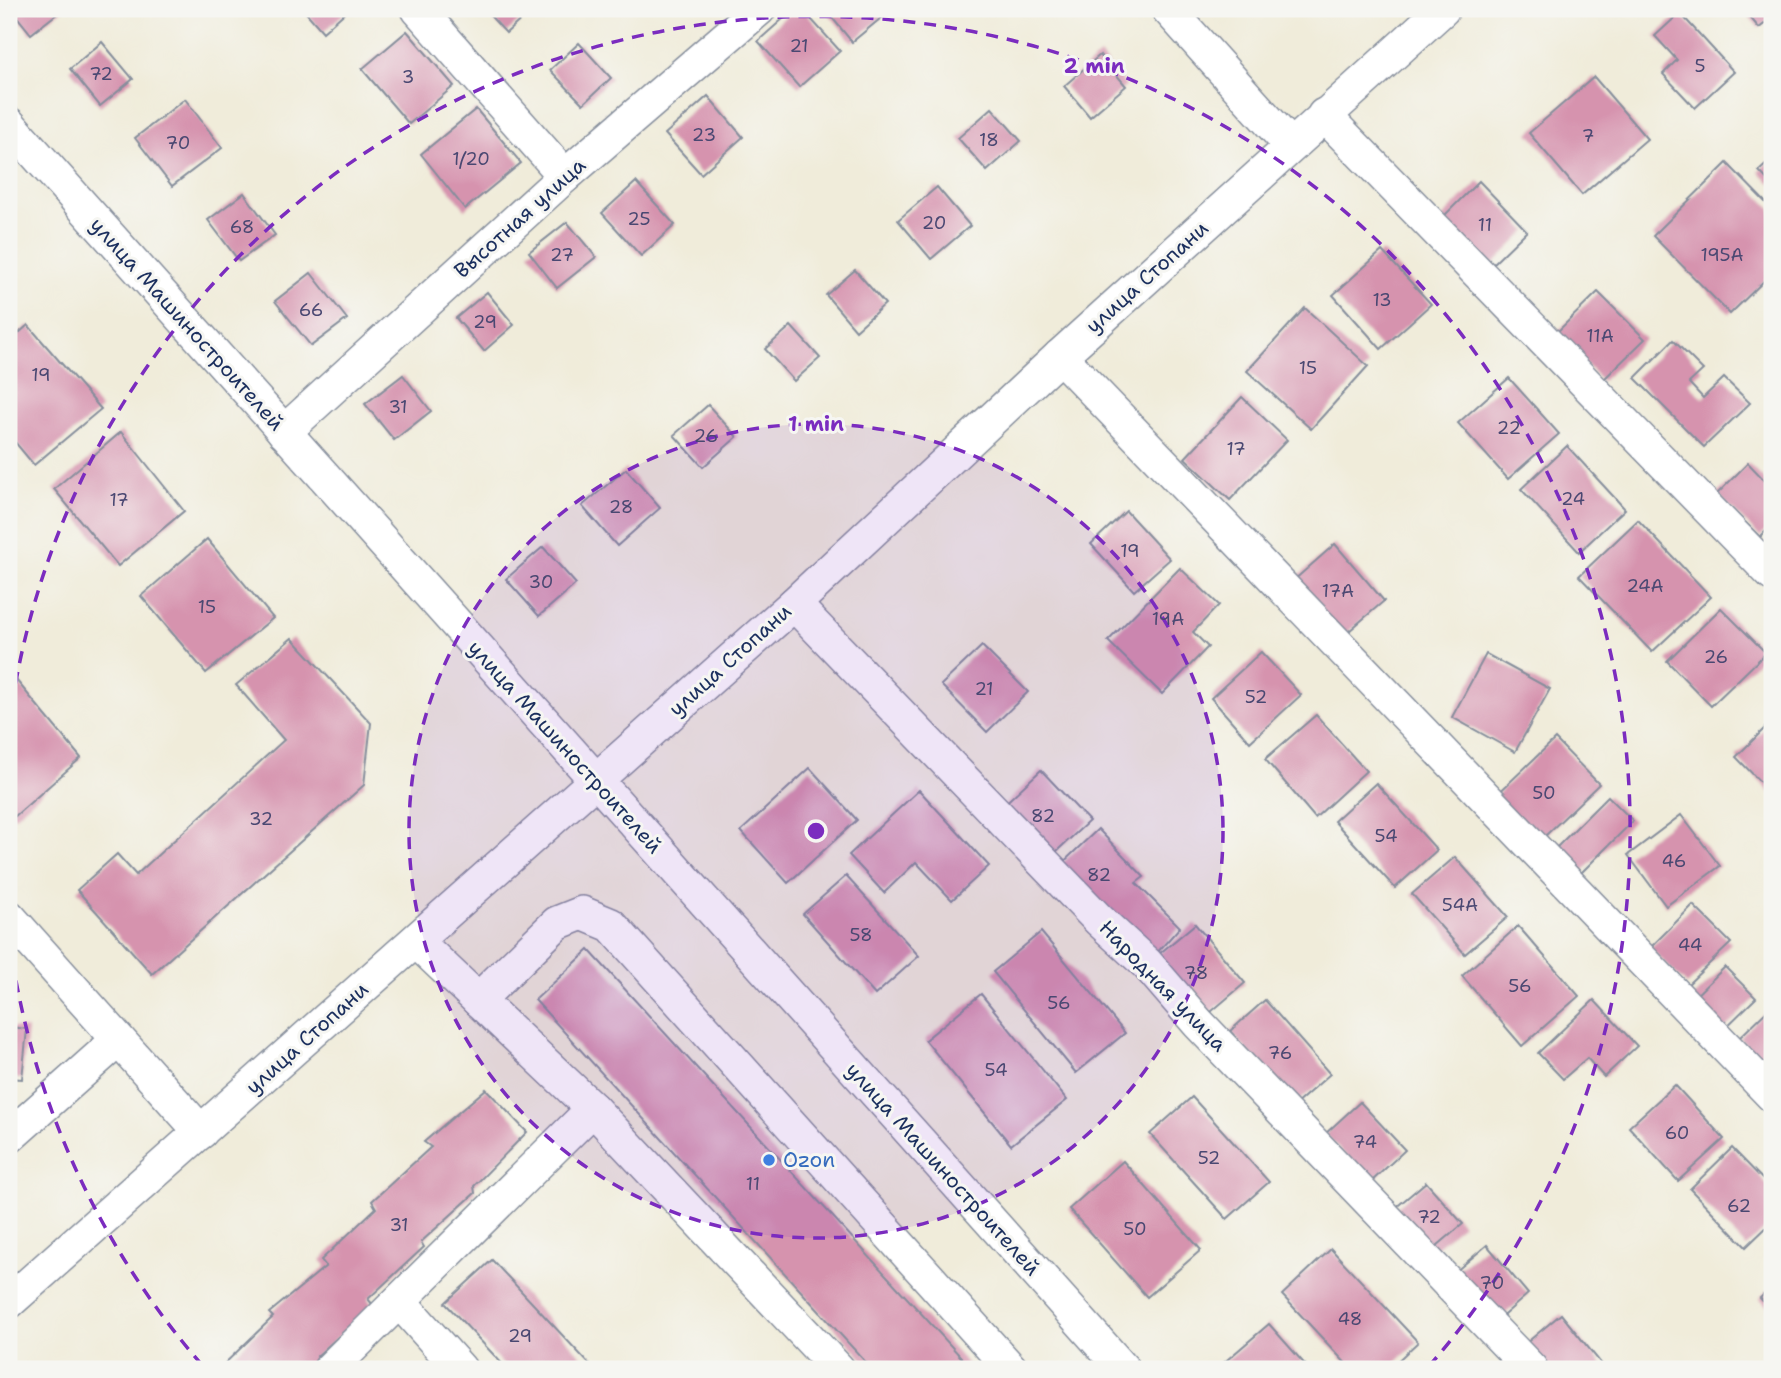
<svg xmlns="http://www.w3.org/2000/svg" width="1781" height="1378" font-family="'Shantell Sans',sans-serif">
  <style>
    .building { fill: #d693ae }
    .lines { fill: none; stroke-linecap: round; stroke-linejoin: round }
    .minor-casing { stroke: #868e9c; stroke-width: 36 }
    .minor { stroke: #fff; stroke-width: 33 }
    .ring { fill: none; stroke: #7b2cbf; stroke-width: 3.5; stroke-dasharray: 12 9 }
    .shop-dot { fill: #3f7fe0; stroke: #f6f6f2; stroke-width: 2.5 }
    .labels { text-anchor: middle; stroke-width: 6; stroke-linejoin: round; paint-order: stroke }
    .number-label { font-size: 18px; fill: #4a4872 }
    .street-label { font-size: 21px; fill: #1b2f5e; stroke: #f6f6f2 }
    .shop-label { font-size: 21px; fill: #366cbe; stroke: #f6f6f2; text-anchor: start }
    .centre { fill: #7b2cbf; stroke: #f6f6f2; stroke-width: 3.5 }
    .ring-label { font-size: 21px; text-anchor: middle; font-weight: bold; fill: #7b2cbf; stroke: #f6f6f2; stroke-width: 6; stroke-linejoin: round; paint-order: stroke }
  </style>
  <rect width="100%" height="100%" fill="#f6f6f2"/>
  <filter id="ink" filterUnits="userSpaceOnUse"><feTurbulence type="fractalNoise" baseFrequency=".0143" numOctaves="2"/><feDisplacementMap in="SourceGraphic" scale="14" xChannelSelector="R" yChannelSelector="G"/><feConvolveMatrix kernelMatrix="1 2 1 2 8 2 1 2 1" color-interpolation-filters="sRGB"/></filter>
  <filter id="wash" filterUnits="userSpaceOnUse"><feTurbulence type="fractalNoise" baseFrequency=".00686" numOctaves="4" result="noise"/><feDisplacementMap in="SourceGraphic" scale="28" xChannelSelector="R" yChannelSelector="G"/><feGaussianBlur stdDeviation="1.57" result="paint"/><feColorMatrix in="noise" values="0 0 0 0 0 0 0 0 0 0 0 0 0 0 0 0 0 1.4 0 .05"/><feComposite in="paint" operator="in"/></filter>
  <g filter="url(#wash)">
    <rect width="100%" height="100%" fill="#f0ecda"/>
    <g id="blocks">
      <!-- building -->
      <g class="building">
        <path d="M11,9H63L31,34Z"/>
        <path d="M303,9H349L323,32Z"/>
        <path d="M484,9H533L506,33Z"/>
        <path d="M794,9H802L840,51L799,87L758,41Z"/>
        <path d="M825,9H892L852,42Z"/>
        <path d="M1743,9H1772V18L1759,28Z"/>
        <path d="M1680,13L1734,72L1695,108L1663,74L1677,60L1655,36Z"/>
        <path d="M407,31L454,86L409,124L362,69Z"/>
        <path d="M102,42L133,79L100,106L70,69Z"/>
        <path d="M579,43L611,78L583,104L550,70Z"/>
        <path d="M1100,55L1126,86L1090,117L1064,86Z"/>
        <path d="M1594,77L1647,139L1582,195L1529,133Z"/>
        <path d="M708,96L743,137L701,174L665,134Z"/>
        <path d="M185,99L222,148L172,186L135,138Z"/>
        <path d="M992,108L1021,141L987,171L958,138Z"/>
        <path d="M476,109L521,163L465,209L421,154Z"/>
        <path d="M1772,159V185L1759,171Z"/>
        <path d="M1727,163L1772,209V273L1730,314L1653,236Z"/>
        <path d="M1479,181L1527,231L1490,267L1442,218Z"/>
        <path d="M636,182L675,225L641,256L602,213Z"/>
        <path d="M937,187L970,226L931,259L898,220Z"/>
        <path d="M244,193L275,235L239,261L208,220Z"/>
        <path d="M567,222L596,257L557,288L529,252Z"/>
        <path d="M1382,251L1431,304L1381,349L1333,295Z"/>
        <path d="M855,270L885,304L856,330L826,295Z"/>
        <path d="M311,273L347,319L311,346L275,301Z"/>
        <path d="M487,292L514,325L484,351L456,318Z"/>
        <path d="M1598,292L1645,339L1602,381L1556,333Z"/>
        <path d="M1305,308L1368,366L1311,429L1247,371Z"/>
        <path d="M28,325L101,409L34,465L9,435V342Z"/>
        <path d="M791,326L820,358L794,381L765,349Z"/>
        <path d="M1673,340L1703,370L1689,383L1703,398L1724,378L1750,403L1704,447L1635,378Z"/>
        <path d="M403,375L431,411L394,440L365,404Z"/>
        <path d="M1509,378L1559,434L1508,479L1458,423Z"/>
        <path d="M1242,397L1287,440L1230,500L1185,458Z"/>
        <path d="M708,405L737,437L703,467L674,435Z"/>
        <path d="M121,432L184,511L118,566L54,489Z"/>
        <path d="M1567,446L1625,509L1579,552L1521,489Z"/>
        <path d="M1748,463L1772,488V525L1760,537L1717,494Z"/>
        <path d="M626,469L660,508L617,546L582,506Z"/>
        <path d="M1126,511L1170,559L1134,591L1091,544Z"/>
        <path d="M1638,520L1711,597L1652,652L1579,576Z"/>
        <path d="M207,539L273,618L206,673L141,596Z"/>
        <path d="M1335,544L1384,601L1342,637L1293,581Z"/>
        <path d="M543,547L576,584L539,616L506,579Z"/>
        <path d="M1180,568L1219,605L1193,632L1208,647L1162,694L1108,641Z"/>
        <path d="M1721,608L1766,653L1711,706L1667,661Z"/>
        <path d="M292,638L371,723L364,785L152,974L77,890L117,854L136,875L284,740L236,685Z"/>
        <path d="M982,646L1028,692L987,732L941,685Z"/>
        <path d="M1261,652L1301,695L1250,742L1211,698Z"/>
        <path d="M1486,654L1550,689L1515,752L1452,717Z"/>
        <path d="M16,680L81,758L14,817L9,810V687Z"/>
        <path d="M1316,715L1366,771L1315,818L1265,759Z"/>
        <path d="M1772,721V794L1736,757Z"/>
        <path d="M1555,739L1599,784L1544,837L1489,802Z"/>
        <path d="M810,768L857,820L788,883L741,831Z"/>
        <path d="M1041,770L1089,821L1045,862L997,811Z"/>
        <path d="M1376,783L1437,850L1395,888L1334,821Z"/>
        <path d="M919,790L989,866L952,900L916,862L884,893L849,855Z"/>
        <path d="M1608,796L1633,821L1580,874L1555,849Z"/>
        <path d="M1681,815L1720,866L1666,906L1628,855Z"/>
        <path d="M1098,829L1144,877L1136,883L1180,927L1147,964L1195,924L1245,983L1198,1023L1053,872Z"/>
        <path d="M1455,857L1508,917L1465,954L1412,894Z"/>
        <path d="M846,876L919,956L875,995L803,914Z"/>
        <path d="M1693,905L1731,943L1687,985L1650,948Z"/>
        <path d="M1518,926L1579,996L1522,1046L1462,976Z"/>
        <path d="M1041,932L1125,1033L1076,1073L993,972Z"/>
        <path d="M589,950L972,1369H872L535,1000Z"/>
        <path d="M1725,967L1756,998L1716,1037L1685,1006Z"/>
        <path d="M981,994L1067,1100L1011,1145L925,1040Z"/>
        <path d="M1265,1000L1330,1074L1295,1105L1230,1031Z"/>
        <path d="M1594,1000L1637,1046L1604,1077L1587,1058L1563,1079L1538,1053Z"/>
        <path d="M1772,1006V1071L1739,1038Z"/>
        <path d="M9,1027L27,1029L22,1079L9,1078Z"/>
        <path d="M1675,1085L1724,1139L1678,1181L1629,1127Z"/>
        <path d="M486,1089L527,1132L474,1186L475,1193L421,1242L424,1247L368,1299L373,1305L317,1356L319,1362L311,1369H219L273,1317L269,1313L326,1266L321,1260L376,1208L372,1201L431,1147L424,1142Z"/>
        <path d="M1192,1097L1269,1182L1227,1219L1150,1134Z"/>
        <path d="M1360,1102L1405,1150L1371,1182L1325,1134Z"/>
        <path d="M1732,1148L1772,1189V1222L1746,1247L1690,1189Z"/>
        <path d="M1123,1161L1201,1250L1147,1297L1069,1209Z"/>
        <path d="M1426,1182L1463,1224L1431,1251L1394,1209Z"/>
        <path d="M1487,1245L1528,1294L1497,1321L1455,1272Z"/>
        <path d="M1331,1249L1418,1342L1389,1369H1351L1282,1295Z"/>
        <path d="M492,1260L594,1369H507L445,1303Z"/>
        <path d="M1772,1287V1312L1760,1298Z"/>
        <path d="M1561,1314L1604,1367L1601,1369H1536L1519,1349Z"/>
        <path d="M1269,1324L1309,1369H1222L1220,1366Z"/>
      </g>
    </g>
  </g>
  <g filter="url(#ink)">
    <use href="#blocks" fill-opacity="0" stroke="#868e9c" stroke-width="2"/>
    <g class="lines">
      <!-- minor casing -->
      <g class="minor-casing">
        <g id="minor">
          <path d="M418,9L565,176"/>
          <path d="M1168,9L1291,146"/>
          <path d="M1324,115L1772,574"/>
          <path d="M9,124L1123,1369"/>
          <path d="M1060,356L1772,1095"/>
          <path d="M284,432L565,176L759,9"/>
          <path d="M794,604L1099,920L1147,964L1198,1023L1531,1369"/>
          <path d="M9,917L201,1132"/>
          <path d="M416,941L593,1109"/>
          <path d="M478,1000L557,923L582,913L611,925L1011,1369"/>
          <path d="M9,1137L118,1040"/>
          <path d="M9,1302L794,604L1060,356L1443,9"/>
          <path d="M400,1302L460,1369"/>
          <path d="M330,1369L593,1109L838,1369"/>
        </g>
      </g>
      <!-- minor -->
      <use href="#minor" class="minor"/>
    </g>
  </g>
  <!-- distance rings -->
  <circle cx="816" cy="831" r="407" fill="#7b2cbf" fill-opacity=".12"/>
  <g class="ring">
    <circle cx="816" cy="831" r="407"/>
    <path d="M202 1365A814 814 0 0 1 9 937M9 725A814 814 0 1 1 1430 1365"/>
  </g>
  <!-- markers -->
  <circle class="shop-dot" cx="769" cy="1160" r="7"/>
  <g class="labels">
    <!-- number labels -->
    <g class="number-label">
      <text x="799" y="52">21</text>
      <text x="1700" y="72">5</text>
      <text x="101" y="80">72</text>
      <text x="408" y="83">3</text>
      <text x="704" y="141">23</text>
      <text x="1588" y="142">7</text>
      <text x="989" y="146">18</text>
      <text x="178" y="149">70</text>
      <text x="471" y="165">1/20</text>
      <text x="639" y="225">25</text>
      <text x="934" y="229">20</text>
      <text x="1485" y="231">11</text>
      <text x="242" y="233">68</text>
      <text x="562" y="261">27</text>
      <text x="1722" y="261">195А</text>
      <text x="1382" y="306">13</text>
      <text x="311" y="316">66</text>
      <text x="485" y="328">29</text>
      <text x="1600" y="342">11А</text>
      <text x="1308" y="374">15</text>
      <text x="41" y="381">19</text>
      <text x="398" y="413">31</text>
      <text x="1509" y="434">22</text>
      <text x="706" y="442">26</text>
      <text x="1236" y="455">17</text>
      <text x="1573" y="505">24</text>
      <text x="119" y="506">17</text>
      <text x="621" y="513">28</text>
      <text x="1130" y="557">19</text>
      <text x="541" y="588">30</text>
      <text x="1645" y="592">24А</text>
      <text x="1338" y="597">17А</text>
      <text x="207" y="613">15</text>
      <text x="1168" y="625">19А</text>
      <text x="1716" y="663">26</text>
      <text x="984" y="695">21</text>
      <text x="1256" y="703">52</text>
      <text x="1544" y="799">50</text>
      <text x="1043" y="822">82</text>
      <text x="261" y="825">32</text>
      <text x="1386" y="842">54</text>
      <text x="1674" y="867">46</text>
      <text x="1099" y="881">82</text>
      <text x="1460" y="911">54А</text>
      <text x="861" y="941">58</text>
      <text x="1690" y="951">44</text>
      <text x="1196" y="979">78</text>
      <text x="1520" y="992">56</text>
      <text x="1059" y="1009">56</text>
      <text x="1280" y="1059">76</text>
      <text x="996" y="1076">54</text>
      <text x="1677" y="1139">60</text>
      <text x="1365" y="1148">74</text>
      <text x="1209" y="1164">52</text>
      <text x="753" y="1190">11</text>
      <text x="1739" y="1212">62</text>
      <text x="1429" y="1223">72</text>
      <text x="399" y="1231">31</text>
      <text x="1135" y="1235">50</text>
      <text x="1492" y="1289">70</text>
      <text x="1350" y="1325">48</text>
      <text x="520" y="1342">29</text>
    </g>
    <!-- street labels -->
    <g class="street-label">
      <text transform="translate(520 218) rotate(-42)" y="7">Высотная улица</text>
      <text transform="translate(1147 277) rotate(-42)" y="7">улица Стопани</text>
      <text transform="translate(187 324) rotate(48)" y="7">улица Машиностроителей</text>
      <text transform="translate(730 660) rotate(-42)" y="7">улица Стопани</text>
      <text transform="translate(565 747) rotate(48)" y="7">улица Машиностроителей</text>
      <text transform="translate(1163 986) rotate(46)" y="7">Народная улица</text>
      <text transform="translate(307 1038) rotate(-42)" y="7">улица Стопани</text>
      <text transform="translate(943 1169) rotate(48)" y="7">улица Машиностроителей</text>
    </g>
    <!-- shop labels -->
    <g class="shop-label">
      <text x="783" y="1167">Ozon</text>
    </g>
  </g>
  <circle cx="816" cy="831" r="10" class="centre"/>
  <g class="ring-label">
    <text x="1094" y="73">2 min</text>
    <text x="816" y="431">1 min</text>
  </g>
  <!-- margin -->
  <rect width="1781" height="1378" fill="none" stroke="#f6f6f2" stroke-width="35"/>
</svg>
